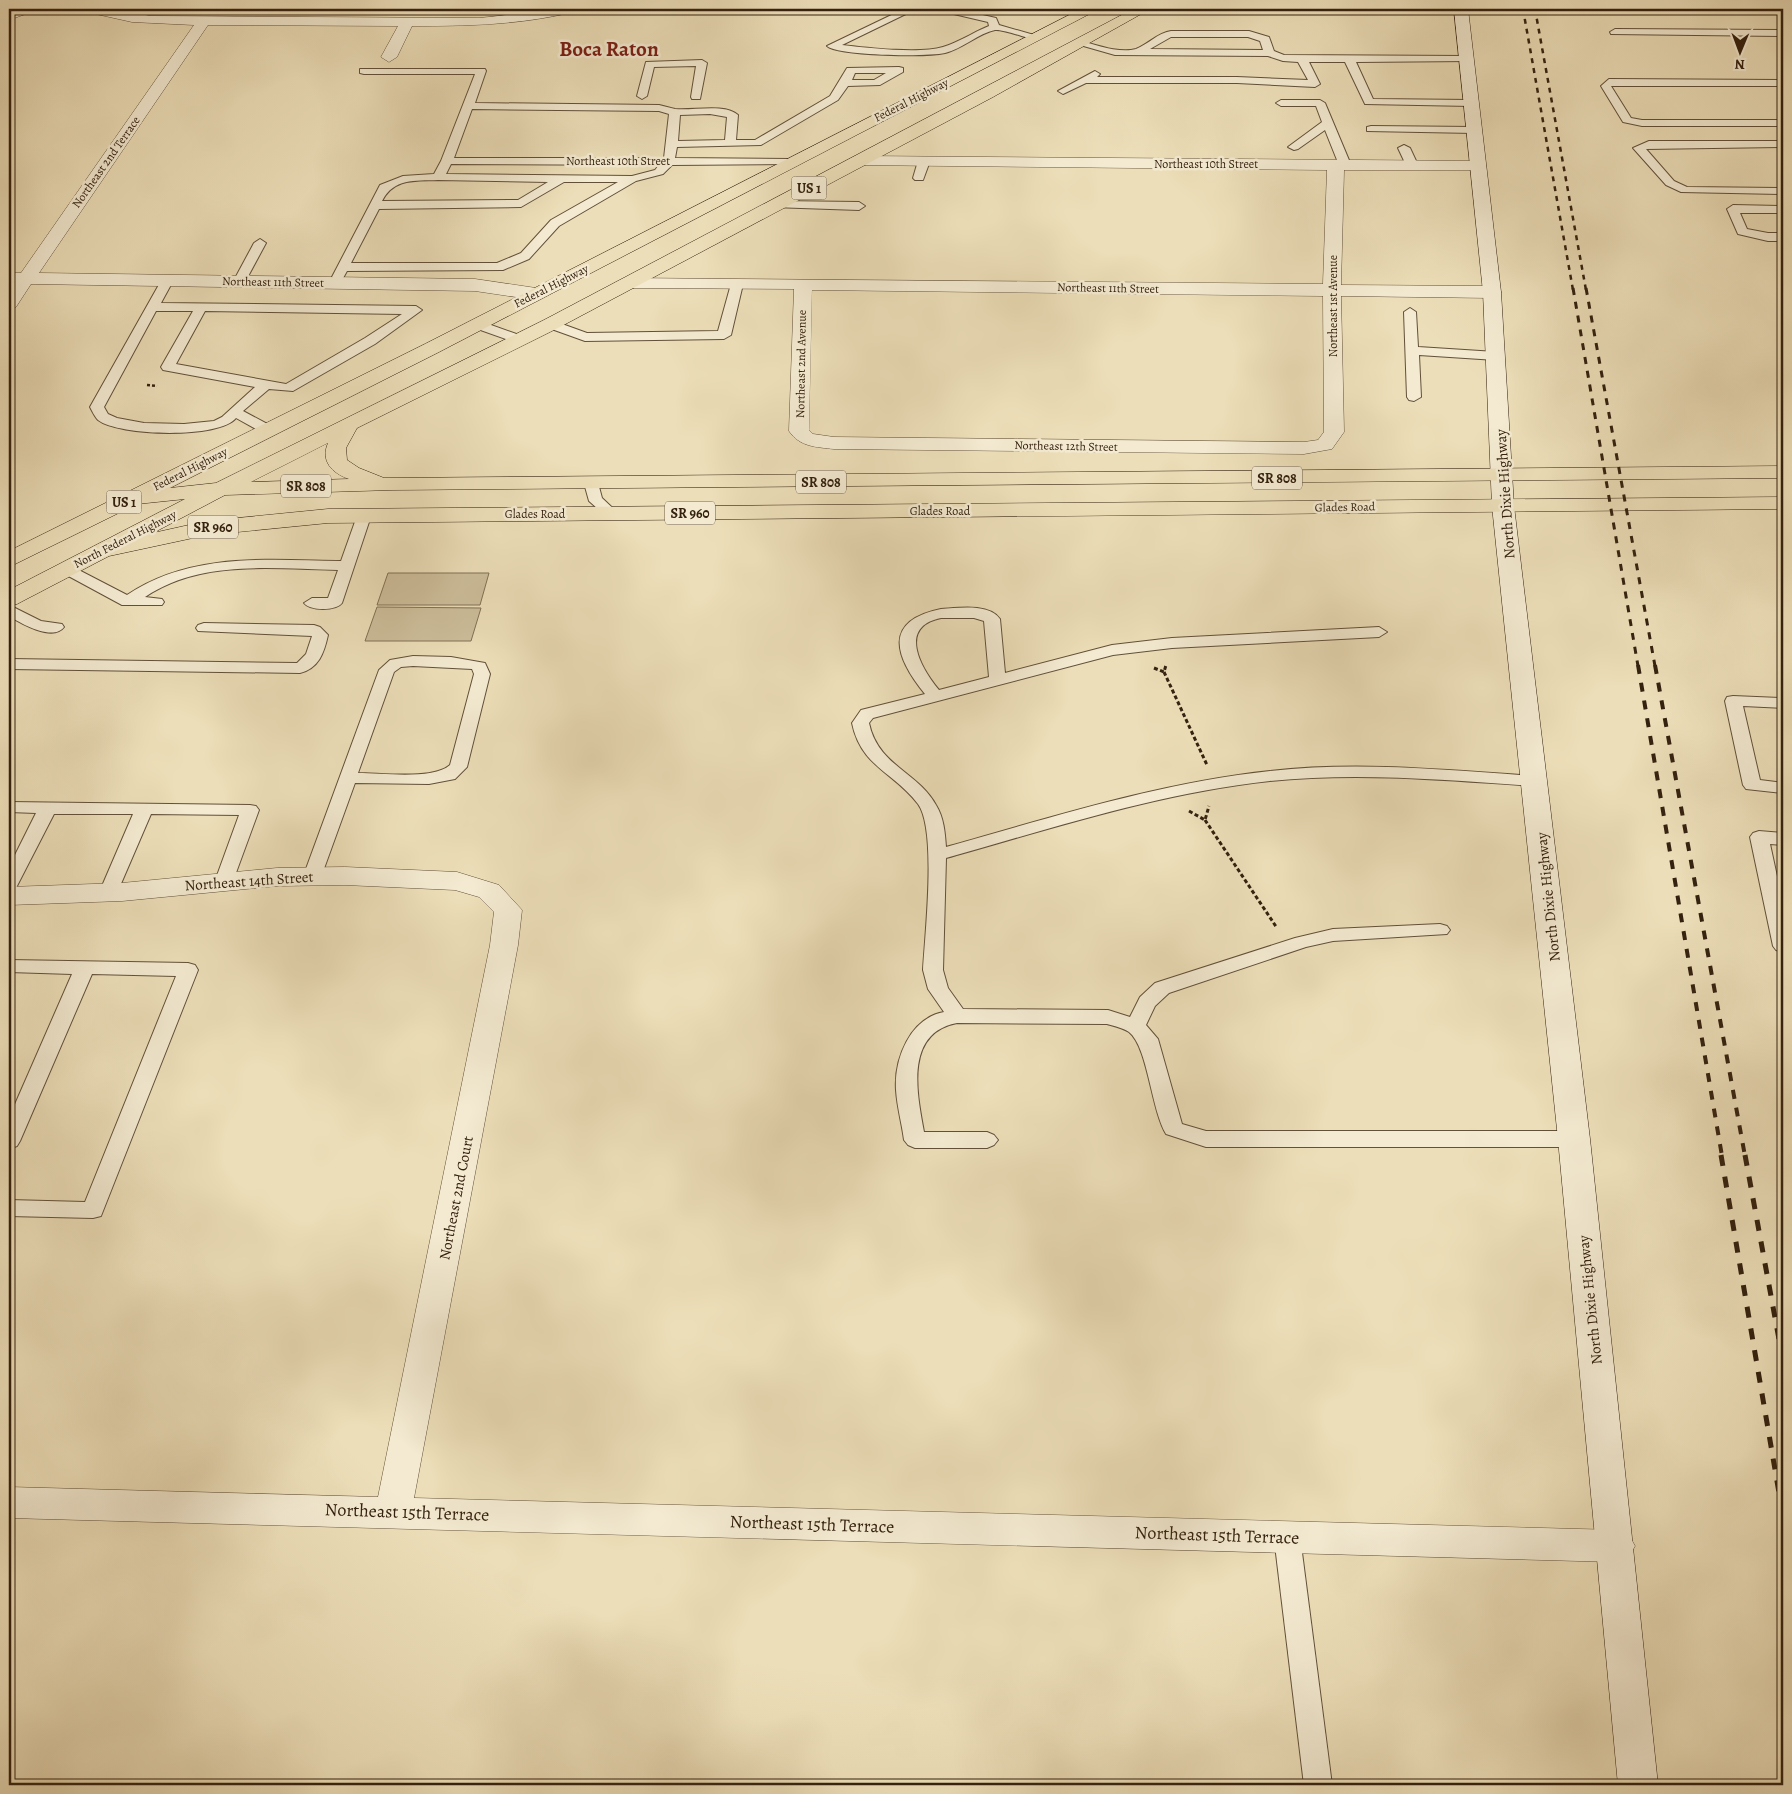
<svg xmlns="http://www.w3.org/2000/svg" width="1792" height="1794" font-family="Alegreya,serif">
  <style>
    .green { fill: #cdbe9b; stroke: #807055 }
    .lines { fill: none; stroke-linecap: round; stroke-linejoin: round }
    .lane-casing { stroke: #625039; stroke-width: 2 }
    .street-casing { stroke: #625039; stroke-width: 1 }
    .secondary-casing { stroke: #34210f; stroke-width: 1 }
    .primary-casing { stroke: #34210f; stroke-width: 1 }
    .path-far1 { stroke: #34210f; stroke-width: 2.5; stroke-dasharray: 3 2; stroke-linecap: butt }
    .path { stroke: #34210f; stroke-width: 3; stroke-dasharray: 4 2.5; stroke-linecap: butt }
    .lane { fill: #f3ead1; fill-rule: evenodd }
    .street { fill: #f3ead1; fill-rule: evenodd }
    .secondary { fill: #f3ead1; fill-rule: evenodd }
    .primary { fill: #ecdeb8; fill-rule: evenodd }
    .rail-far3 { stroke: #34210f; stroke-width: 2.5; stroke-dasharray: 5 5; stroke-linecap: butt }
    .rail-far2 { stroke: #34210f; stroke-width: 3; stroke-dasharray: 7 7; stroke-linecap: butt }
    .rail-far1 { stroke: #34210f; stroke-width: 4; stroke-dasharray: 9 9; stroke-linecap: butt }
    .rail { stroke: #34210f; stroke-width: 5; stroke-dasharray: 11 11; stroke-linecap: butt }
    .labels { text-anchor: middle; stroke-width: 5; stroke-linejoin: round; paint-order: stroke }
    .far-street-label { font-size: 12px; fill: #34210f; stroke: #f3ead1 }
    .shield { fill: #f3ead1; stroke: #6d5d49; stroke-width: 1 }
    .shield-label { font-size: 14px; font-weight: bold; fill: #34210f }
    .street-label { font-size: 15px; fill: #34210f; stroke: #f3ead1 }
    .near-street-label { font-size: 18px; fill: #34210f; stroke: #f3ead1 }
    .far-town-label { font-size: 21px; font-weight: bold; fill: #7a1f14; stroke: #f3ead1 }
  </style>
  <rect width="100%" height="100%" fill="#ecdeb8"/>
  <filter id="stains"><feTurbulence type="fractalNoise" baseFrequency=".004" numOctaves="4"/><feColorMatrix values="0 0 0 0 .2 0 0 0 0 .09 0 0 0 0 .02 0 0 0 .5 -.17"/></filter>
  <radialGradient id="worn" r=".72"><stop offset=".6" stop-color="#630" stop-opacity="0"/><stop offset="1" stop-color="#630" stop-opacity=".3"/></radialGradient>
  <!-- green -->
  <g class="green">
    <path d="M388,573H489L480,605H377Z"/>
    <path d="M377,607L481,608L471,641H365Z"/>
  </g>
  <g class="lines">
    <!-- lane casing -->
    <g class="lane-casing">
      <g id="lane">
        <path d="M904,9H916L842,45C869,48 919,54 943,47C959,42 974,32 989,26L988,22L941,11L939,9H956L996,18L999,25L1041,37L1036,40C1026,38 1003,29 995,30C979,33 962,49 945,53C928,57 838,56 827,46Z"/>
        <path d="M1615,29L1783,30V36L1611,34L1610,32Z"/>
        <path d="M1171,31H1249L1269,37L1274,51L1284,55L1466,56L1470,57V61L1356,62L1373,99L1471,100L1476,103L1471,106L1365,104L1345,62H1309L1320,84L1315,87L1237,83H1086L1063,94L1058,91L1095,71L1100,74L1097,77H1237L1308,80L1298,62L1283,61L1268,56L1115,55L1073,43L1078,40C1094,44 1119,54 1136,49C1149,44 1157,33 1171,31ZM1248,37L1260,41L1263,50L1150,49L1171,37Z"/>
        <path d="M702,60L707,63L700,99H692L691,97L696,66L654,67L647,96L642,99L637,96L646,62Z"/>
        <path d="M899,67L903,68V72L880,85L848,86L838,100L761,145L677,147L675,158L790,159L794,160V164L672,165L663,174L636,181L559,226L529,259L503,270L347,271L342,280L338,281L332,277L380,185L403,176L434,174L441,161L475,74H364L360,73V69H485L486,71L475,103L659,105C664,106 670,108 675,109C692,111 725,103 738,115L736,140H755L830,96L847,68ZM855,73H886L874,80H852ZM472,109L659,111L669,114L664,158H454ZM710,114L727,117L725,140L678,141L680,115ZM451,164L659,165L655,170L632,176L446,174ZM438,180L548,182L518,200L382,201C394,178 414,181 438,180ZM564,182H618L551,220L521,253L497,263H351L379,209L521,207Z"/>
        <path d="M1609,79L1783,80V86H1611L1631,118L1642,120H1783V126H1642L1623,122L1601,86Z"/>
        <path d="M1320,100L1325,103L1351,165L1349,167L1345,168L1339,165L1325,130L1298,149L1294,150L1288,147L1322,122L1316,106H1281L1276,103L1281,100Z"/>
        <path d="M1371,126L1474,127L1479,130L1474,133L1367,131V127Z"/>
        <path d="M1649,141H1783V147L1646,149L1674,181L1687,187L1783,188V194L1681,192L1666,185L1633,148Z"/>
        <path d="M1404,145L1410,148L1418,165L1416,167L1412,168L1406,165L1398,148Z"/>
        <path d="M924,158L930,161L923,180H915L913,178L918,161Z"/>
        <path d="M776,201L859,202L865,206L859,210L772,207V203Z"/>
        <path d="M1733,205L1783,206V213H1740L1747,229L1768,233H1783V241H1768L1738,234L1727,209Z"/>
        <path d="M260,239L266,243L245,282L243,285H235L233,282L254,243Z"/>
        <path d="M167,277L173,281L161,303L416,306L422,310L375,344L293,391L269,389L243,411L273,427L275,430L273,433H263L236,418C220,439 118,436 98,420C95,417 92,411 90,407L161,281ZM156,311H193L161,367L163,370L255,387L222,417L214,421L184,424L144,423L117,418L108,414L104,407ZM205,311L402,314L365,338L286,384L176,364Z"/>
        <path d="M737,280L743,284L731,335L724,339L585,341L546,327L545,324L551,320L587,333L718,331L731,284Z"/>
        <path d="M1410,308L1416,312L1418,347L1496,352L1503,356L1496,360L1419,355L1421,397L1414,401L1409,400L1407,397L1404,312Z"/>
        <path d="M477,320L525,337L527,340L520,344L472,327L471,324Z"/>
        <path d="M591,479L598,483L602,498L619,514L617,517H607L589,501L584,483Z"/>
        <path d="M364,512L371,516L342,603C336,611 310,611 304,603L312,598H328L338,570C273,569 201,559 145,597L162,599L164,602L162,605H122L61,572L58,569L61,566H71L127,595C191,552 267,560 341,561L357,516Z"/>
        <path d="M9,605L41,621L62,624L64,627C53,642 20,623 9,616Z"/>
        <path d="M941,609C958,608 989,603 1000,619L1005,673L1112,645L1172,638L1379,627L1387,632L1379,637L1172,648L1113,655L873,718L869,723C878,766 917,771 936,805C944,818 945,833 946,847C1053,817 1159,783 1270,771C1358,761 1447,770 1535,776L1541,777L1544,781L1541,785L1535,786C1447,780 1358,772 1270,781C1159,793 1053,828 946,858L943,970L948,988L963,1009L1108,1010L1130,1017L1140,997L1155,983L1295,938L1333,929L1440,924L1447,926L1450,930L1447,934L1333,941L1306,947L1169,993L1155,1006L1146,1025L1158,1039L1182,1124L1206,1131H1574L1581,1134L1585,1139L1581,1144L1574,1147H1206L1166,1134C1151,1109 1148,1047 1129,1032C1123,1028 1114,1026 1107,1024L957,1023C904,1033 917,1094 924,1132H987L994,1135L998,1140L994,1145L987,1148H915L908,1145L904,1140C902,1124 897,1107 896,1090C894,1059 910,1018 944,1012L928,989L923,970C925,934 937,830 918,804C894,772 861,767 852,723L861,710L925,694C895,657 882,621 941,609ZM941,618H974L984,621L989,677L939,690C921,668 897,627 941,618Z"/>
        <path d="M204,623L314,625L320,627L328,635C324,653 319,668 300,673L9,669V659L297,663L306,654L312,636L198,631L196,628L198,625Z"/>
        <path d="M413,656L451,657L485,663L490,674L467,767L455,779L429,784L355,783L321,877L319,881H305L303,877L379,670L390,660ZM413,666L472,669L474,674L450,765C433,780 382,773 358,773L394,672L401,667Z"/>
        <path d="M1733,696L1783,698V708L1743,706L1760,780L1783,783V793L1746,789L1743,785L1725,701L1727,697Z"/>
        <path d="M9,802L250,805L256,806L259,810L233,881L231,885H217L215,881L239,815L151,814L117,893L115,897L108,899L101,897L99,893L133,814H54L18,884L16,888L9,890V867L36,813L9,812Z"/>
        <path d="M1759,831L1783,833V845L1770,844L1783,904V952L1776,950L1773,946L1750,837L1753,833Z"/>
        <path d="M9,960L188,963L195,965L198,970L101,1216L93,1218L9,1216V1200L85,1202L176,976L92,974L20,1141L17,1146L9,1149V1118L72,974L9,972Z"/>
        <path d="M1287,1526L1296,1529L1300,1537L1332,1785H1304L1274,1537L1278,1529Z"/>
      </g>
    </g>
    <!-- street casing -->
    <g class="street-casing">
      <g id="street">
        <path d="M14,9H33L31,12L9,20V11Z"/>
        <path d="M85,9H110L151,16L479,18C511,15 543,9 575,9L573,12C519,25 467,26 412,26L397,57L389,62L381,57L398,26L208,25L39,273L475,279L536,288L543,290L545,294L543,298L536,300L475,291L31,284L16,307L9,309V290L13,284L9,283V273H21L194,25L132,22L87,12Z"/>
        <path d="M861,156L1478,161L1484,162L1486,166L1484,170H1344L1341,285L1492,286L1499,288L1501,292L1499,296L1492,298L1341,296L1344,432L1332,449L1304,454L834,449C816,447 800,447 789,431L794,289L630,288L624,286L621,282L624,278L1323,284L1327,170L855,165L853,161L855,157ZM812,290L1323,296L1324,432L1318,440L1304,442L834,437L813,434L809,430Z"/>
        <path d="M345,867L457,872L499,885L522,910L518,945L414,1498L1616,1530L1629,1535L1635,1546L1629,1557L1616,1562L9,1518V1487L378,1497L490,945L494,912L479,897L455,890L345,885L277,886L122,901L9,905V887L122,883L277,868Z"/>
      </g>
    </g>
    <!-- secondary casing -->
    <g class="secondary-casing">
      <path id="secondary" d="M1454,9H1468L1501,292L1514,506L1590,1139L1658,1785H1618L1558,1139L1492,506L1483,292Z"/>
    </g>
    <!-- primary casing -->
    <g class="primary-casing">
      <path id="primary" d="M1081,9H1099L439,352L170,488L216,483L544,320L1133,9H1150L993,97L558,328L357,428L346,448L347,460L359,468L384,478L1783,466V478L392,490L225,495L153,533L207,521L328,509L1783,497V509L328,523L207,535L109,556L17,604L9,606V590L185,499L137,504L9,567V551L425,344ZM328,443C320,461 332,473 349,479L251,482Z"/>
    </g>
    <!-- path-far1 -->
    <path class="path-far1" d="M147,385L157,386"/>
    <!-- path -->
    <g class="path">
      <path d="M1154,668L1164,672L1166,665"/>
      <path d="M1164,672L1207,765"/>
      <path d="M1189,811L1205,820L1209,806"/>
      <path d="M1205,820L1277,928"/>
    </g>
    <!-- lane -->
    <use href="#lane" class="lane"/>
    <!-- street -->
    <use href="#street" class="street"/>
    <!-- secondary -->
    <use href="#secondary" class="secondary"/>
    <!-- primary -->
    <use href="#primary" class="primary"/>
    <!-- rail-far3 -->
    <g class="rail-far3">
      <path d="M1523,9L1573,290"/>
      <path d="M1535,9L1586,290"/>
    </g>
    <!-- rail-far2 -->
    <g class="rail-far2">
      <path d="M1573,288L1638,666"/>
      <path d="M1586,288L1655,666"/>
    </g>
    <!-- rail-far1 -->
    <g class="rail-far1">
      <path d="M1638,665L1722,1156"/>
      <path d="M1655,665L1745,1156"/>
    </g>
    <!-- rail -->
    <g class="rail">
      <path d="M1721,1155L1783,1516"/>
      <path d="M1745,1155L1783,1361"/>
    </g>
  </g>
  <g class="labels">
    <!-- far-street labels -->
    <g class="far-street-label">
      <text transform="translate(911 100) rotate(-27)" y="4">Federal Highway</text>
      <text x="618" y="165">Northeast 10th Street</text>
      <text transform="translate(106 162) rotate(-55)" y="4">Northeast 2nd Terrace</text>
      <text x="1206" y="168">Northeast 10th Street</text>
      <text transform="translate(273 282) rotate(1)" y="4">Northeast 11th Street</text>
      <text transform="translate(551 286) rotate(-27)" y="4">Federal Highway</text>
      <text transform="translate(1108 288) rotate(1)" y="4">Northeast 11th Street</text>
      <text transform="translate(1333 306) rotate(-90)" y="4">Northeast 1st Avenue</text>
      <text transform="translate(801 364) rotate(-89)" y="4">Northeast 2nd Avenue</text>
      <text transform="translate(1066 446) rotate(1)" y="4">Northeast 12th Street</text>
      <text transform="translate(190 469) rotate(-27)" y="4">Federal Highway</text>
      <text transform="translate(1345 507) rotate(-1)" y="4">Glades Road</text>
      <text x="940" y="515">Glades Road</text>
      <text x="535" y="518">Glades Road</text>
      <text transform="translate(125 539) rotate(-27)" y="4">North Federal Highway</text>
    </g>
    <!-- shield labels -->
    <g class="shield">
      <rect x="791.5" y="176.5" width="35" height="23" rx="4"/>
      <rect x="1252" y="466.5" width="50" height="23" rx="4"/>
      <rect x="796" y="470.5" width="50" height="23" rx="4"/>
      <rect x="281" y="474.5" width="50" height="23" rx="4"/>
      <rect x="106.5" y="490.5" width="35" height="23" rx="4"/>
      <rect x="665" y="501.5" width="50" height="23" rx="4"/>
      <rect x="188" y="515.5" width="50" height="23" rx="4"/>
    </g>
    <g class="shield-label">
      <text x="809" y="193">US 1</text>
      <text x="1277" y="483">SR 808</text>
      <text x="821" y="487">SR 808</text>
      <text x="306" y="491">SR 808</text>
      <text x="124" y="507">US 1</text>
      <text x="690" y="518">SR 960</text>
      <text x="213" y="532">SR 960</text>
    </g>
    <!-- street labels -->
    <g class="street-label">
      <text transform="translate(1505 494) rotate(-94)" y="5">North Dixie Highway</text>
      <text transform="translate(249 881) rotate(-4)" y="5">Northeast 14th Street</text>
      <text transform="translate(1548 897) rotate(-96)" y="5">North Dixie Highway</text>
      <text transform="translate(456 1198) rotate(-79)" y="5">Northeast 2nd Court</text>
      <text transform="translate(1590 1300) rotate(-96)" y="5">North Dixie Highway</text>
    </g>
    <!-- near-street labels -->
    <g class="near-street-label">
      <text transform="translate(407 1512) rotate(2)" y="6">Northeast 15th Terrace</text>
      <text transform="translate(812 1524) rotate(2)" y="6">Northeast 15th Terrace</text>
      <text transform="translate(1217 1535) rotate(2)" y="6">Northeast 15th Terrace</text>
    </g>
    <!-- far-town labels -->
    <g class="far-town-label">
      <text x="609" y="56">Boca Raton</text>
    </g>
  </g>
  <!-- margin -->
  <rect width="1792" height="1794" fill="none" stroke="#ecdeb8" stroke-width="30"/>
  <rect x="10" y="10" width="1772" height="1774" fill="none" stroke="#34210f" stroke-width="2.5"/>
  <rect x="15" y="15" width="1762" height="1764" fill="none" stroke="#34210f"/>
  <!-- north arrow -->
  <g transform="translate(1740 52) rotate(181)" stroke="#f3ead1" stroke-width="4" paint-order="stroke">
  <path d="M0-4L9 19L0 12L-9 19Z" fill="#34210f"/>
  <text y="-8" font-size="14" font-weight="bold" text-anchor="middle" fill="#34210f">N</text>
  </g>
  <rect width="100%" height="100%" filter="url(#stains)"/>
  <rect width="100%" height="100%" fill="url(#worn)"/>
</svg>
